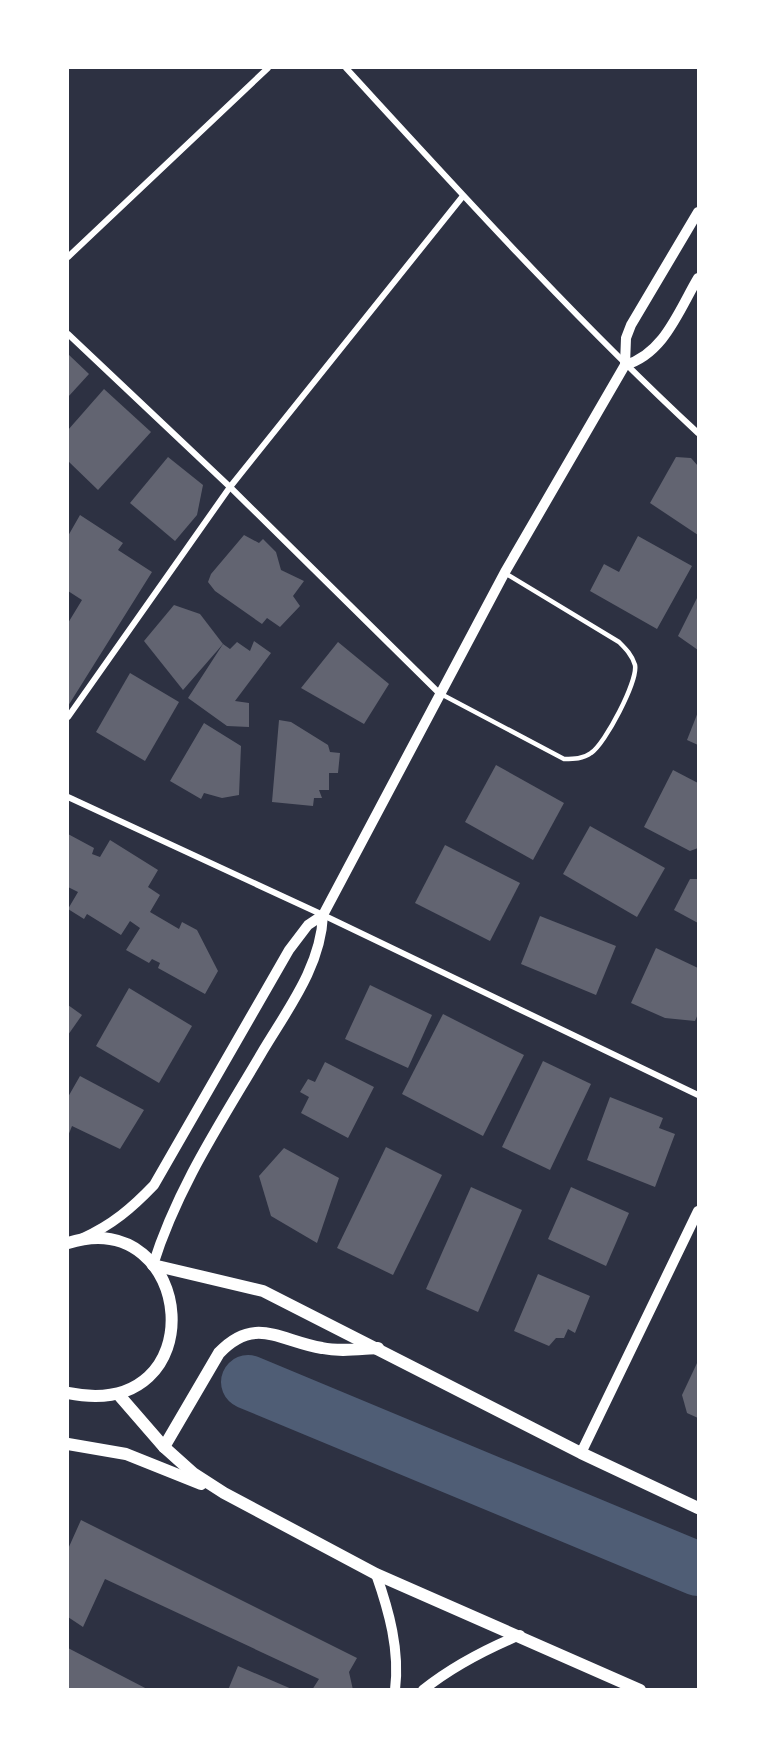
<svg xmlns="http://www.w3.org/2000/svg" width="766" height="1757" font-family="Rubik,sans-serif">
  <style>
    .lines { fill: none; stroke-linecap: round; stroke-linejoin: round }
    .river { stroke: #4f5d75; stroke-width: 54 }
    .building { fill: #626471 }
    .service { stroke: #fff; stroke-width: 4.5 }
    .minor { stroke: #fff; stroke-width: 6 }
    .tertiary { stroke: #fff; stroke-width: 10 }
    .secondary { stroke: #fff; stroke-width: 12 }
  </style>
  <rect width="100%" height="100%" fill="#2d3142"/>
  <g class="lines">
    <!-- river -->
    <path class="river" d="M248,1382L698,1569"/>
  </g>
  <!-- building -->
  <g class="building">
    <path d="M68,354L89,374L68,397Z"/>
    <path d="M104,389L151,432L98,490L68,461V430Z"/>
    <path d="M168,457L203,485L197,515L175,541L130,503Z"/>
    <path d="M676,457L691,458L698,466V535L650,503Z"/>
    <path d="M80,515L123,543L118,550L152,572L68,706V623L82,600L68,591V536Z"/>
    <path d="M244,535L259,543L263,539L276,552L281,570L304,581L293,596L300,606L280,627L267,618L262,624L215,591L208,582L211,574Z"/>
    <path d="M638,536L692,566L657,629L590,591L604,564L619,572Z"/>
    <path d="M698,596V650L678,636Z"/>
    <path d="M174,605L200,614L223,644L183,690L144,641Z"/>
    <path d="M254,641L271,653L235,701L249,703V727L227,726L188,698L223,644L230,649L237,642L250,651Z"/>
    <path d="M338,642L389,684L364,724L301,688Z"/>
    <path d="M130,673L179,702L145,761L96,732Z"/>
    <path d="M698,712V745L687,740Z"/>
    <path d="M279,720L291,722L328,745L330,752L340,753L338,773H329V790H319L322,798H314L313,806L272,802Z"/>
    <path d="M204,723L241,746L239,795L222,798L204,793L201,799L170,781Z"/>
    <path d="M496,765L564,803L533,860L465,822Z"/>
    <path d="M673,770L698,783V848L690,851L644,827Z"/>
    <path d="M590,826L665,868L637,917L563,874Z"/>
    <path d="M68,834L94,848L92,854L100,857L110,840L158,870L148,887L160,895L150,912L179,929L182,922L197,930L218,971L205,994L158,968L160,963L152,959L149,963L126,950L140,928L130,921L121,935L87,914L84,919L68,909L78,892L68,887Z"/>
    <path d="M445,845L520,883L490,941L415,903Z"/>
    <path d="M690,879H698V923L674,910Z"/>
    <path d="M540,916L616,946L596,995L521,964Z"/>
    <path d="M656,948L698,968V1014L695,1021L665,1018L631,1003Z"/>
    <path d="M370,985L432,1015L408,1068L345,1039Z"/>
    <path d="M129,988L192,1026L159,1083L96,1046Z"/>
    <path d="M68,1005L82,1015L68,1035Z"/>
    <path d="M443,1014L524,1055L483,1136L402,1094Z"/>
    <path d="M543,1061L591,1084L550,1170L502,1147Z"/>
    <path d="M325,1062L374,1087L348,1138L301,1113L309,1097L300,1092L308,1079L315,1082Z"/>
    <path d="M80,1076L144,1110L120,1149L72,1126L68,1136V1097Z"/>
    <path d="M610,1097L663,1118L659,1128L675,1134L655,1187L587,1160Z"/>
    <path d="M386,1147L442,1175L393,1275L337,1248Z"/>
    <path d="M284,1148L339,1178L317,1243L271,1216L259,1176Z"/>
    <path d="M471,1187L522,1210L478,1312L426,1289Z"/>
    <path d="M571,1187L629,1213L606,1266L548,1239Z"/>
    <path d="M538,1274L590,1296L575,1333L568,1329L564,1338H556L549,1346L514,1331Z"/>
    <path d="M698,1361V1418L687,1413L682,1395Z"/>
    <path d="M81,1520L357,1658L349,1672L353,1690H312L319,1679L105,1579L83,1627L68,1617V1549Z"/>
    <path d="M68,1648L149,1690H68Z"/>
    <path d="M238,1666L294,1690H228Z"/>
  </g>
  <g class="lines">
    <!-- service -->
    <path class="service" d="M441,694L564,759C574,759 583,759 591,753C605,744 638,681 635,665C632,655 626,649 619,642L505,573"/>
    <!-- minor -->
    <g class="minor">
      <path d="M346,68C460,192 574,318 698,433"/>
      <path d="M68,257L268,68"/>
      <path d="M68,334L230,487L439,693"/>
      <path d="M68,717L230,487L463,196"/>
      <path d="M68,797L323,915L698,1095"/>
    </g>
    <!-- tertiary -->
    <g class="tertiary">
      <path d="M625,365C664,354 679,310 698,278"/>
      <path d="M83,1238C112,1225 132,1208 154,1185L289,950L308,925L323,915"/>
      <path d="M153,1265C177,1188 221,1122 261,1054C287,1010 321,967 323,915L505,572L625,365L626,338L631,325L698,212"/>
      <path d="M581,1453L698,1211"/>
      <path d="M376,1574C389,1611 400,1650 395,1690"/>
      <path d="M423,1690C453,1666 484,1650 520,1635"/>
    </g>
    <!-- secondary -->
    <g class="secondary">
      <path d="M68,1243C195,1203 217,1423 68,1393"/>
      <path d="M153,1265L263,1291L581,1453L698,1508"/>
      <path d="M118,1394L164,1447L193,1473L224,1493L376,1574L640,1690"/>
      <path d="M68,1444L126,1454L201,1484"/>
      <path d="M164,1447L219,1353C255,1315 280,1341 322,1348C340,1352 359,1349 378,1348"/>
    </g>
  </g>
  <!-- border -->
  <rect width="766" height="1757" fill="none" stroke="#ffffff" stroke-width="138"/>
</svg>
